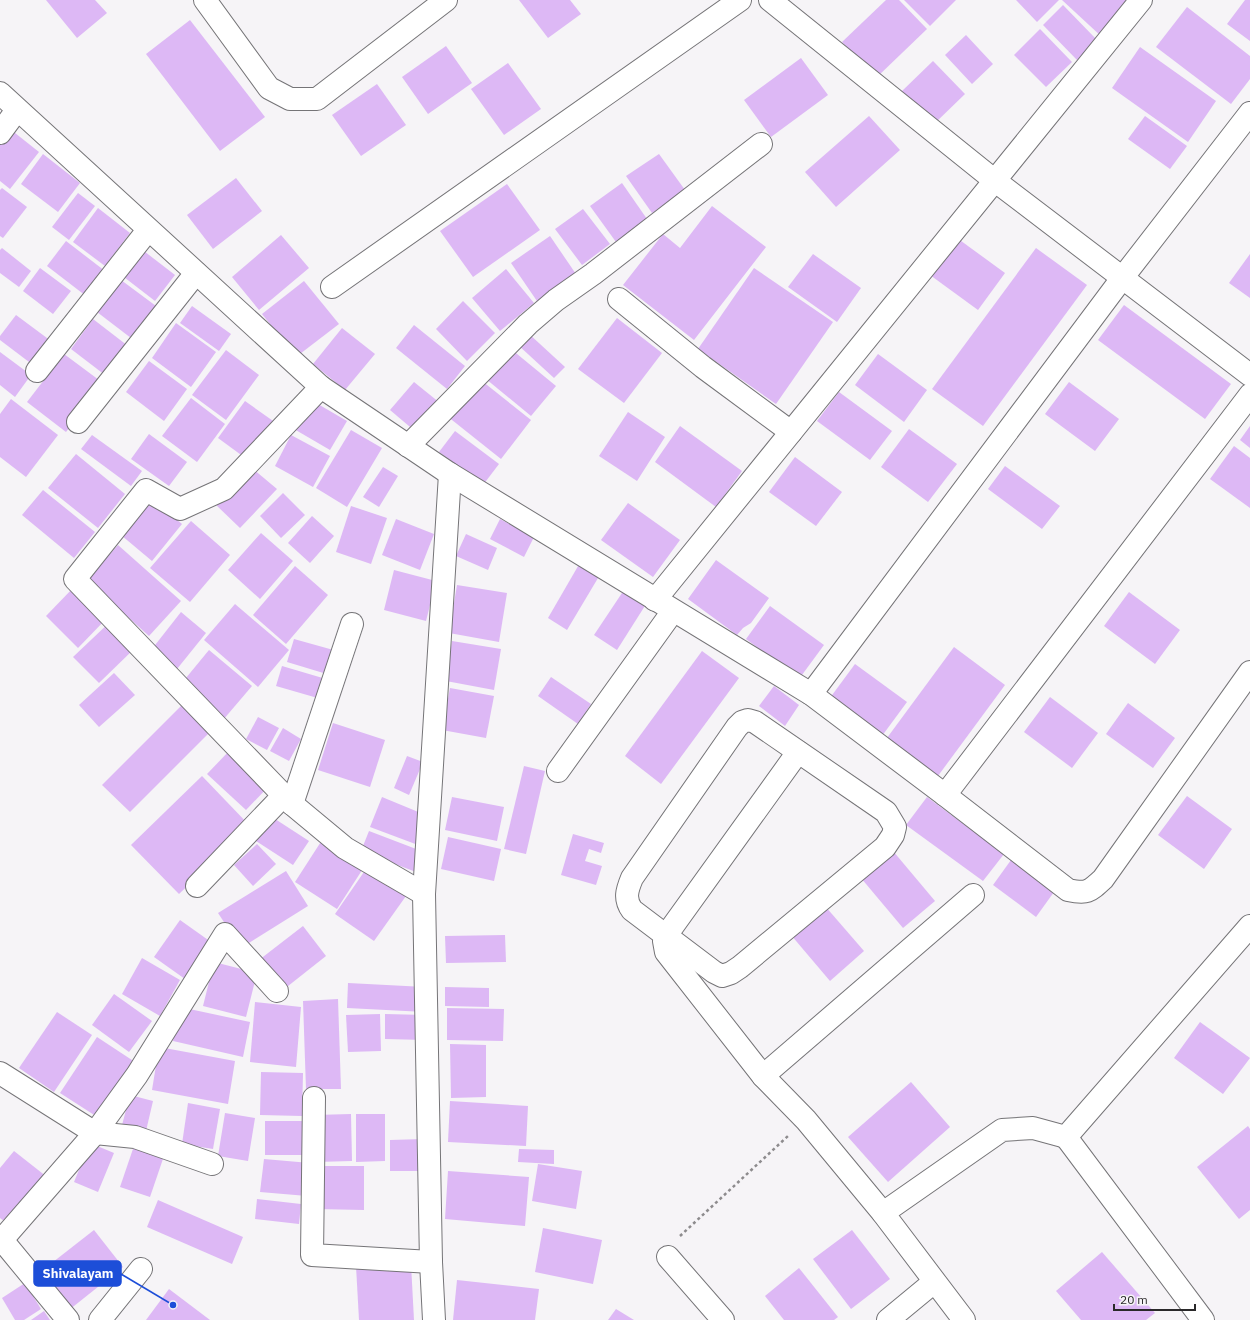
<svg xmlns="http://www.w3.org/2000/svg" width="1250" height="1320" font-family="'IBM Plex Sans',sans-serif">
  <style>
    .building { fill: #ddb8f5 }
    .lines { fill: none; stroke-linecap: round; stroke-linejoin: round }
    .street-casing { stroke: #757477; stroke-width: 24 }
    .path { stroke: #8d8b8d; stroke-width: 2.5; stroke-dasharray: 3 3; stroke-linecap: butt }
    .street { stroke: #fff; stroke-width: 22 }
    .leader { fill: none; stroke: #1d4ed8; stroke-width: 1.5 }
    .callout-dot { fill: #1d4ed8; stroke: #f6f4f7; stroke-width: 1.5 }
    .callout { fill: #1d4ed8; stroke: #1d4ed8; stroke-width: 1.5 }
    .callout-label { font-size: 13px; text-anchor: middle; font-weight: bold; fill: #fff }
  </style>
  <rect width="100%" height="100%" fill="#f6f4f7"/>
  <!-- building -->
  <g class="building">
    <path d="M46,0H95L107,13L77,38Z"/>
    <path d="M519,0H570L581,14L548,38Z"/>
    <path d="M886,0H899L927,29L876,78L842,42Z"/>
    <path d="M904,0H956L930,26Z"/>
    <path d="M1016,0H1059L1037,22Z"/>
    <path d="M1062,0H1136L1102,37Z"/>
    <path d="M1245,0H1250V41L1227,24Z"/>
    <path d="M1063,5L1097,40L1077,60L1043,25Z"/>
    <path d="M1187,7L1250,56V79L1231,104L1156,47Z"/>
    <path d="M190,20L265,117L220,151L146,54Z"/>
    <path d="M1040,29L1072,62L1046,87L1014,55Z"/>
    <path d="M966,35L993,64L972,84L945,55Z"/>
    <path d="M446,46L472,83L428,114L402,77Z"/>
    <path d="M1140,47L1216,101L1188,142L1112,88Z"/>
    <path d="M801,58L828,95L771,137L744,100Z"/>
    <path d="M933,61L965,94L933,125L901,92Z"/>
    <path d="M508,63L541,109L504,135L471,89Z"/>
    <path d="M377,84L406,125L361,156L332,115Z"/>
    <path d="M869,116L900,150L836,207L805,172Z"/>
    <path d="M1145,116L1187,146L1170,169L1128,139Z"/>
    <path d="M10,129L39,152L10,189L0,181V142Z"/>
    <path d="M43,154L80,183L58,212L21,184Z"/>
    <path d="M659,154L685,190L652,213L626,176Z"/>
    <path d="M236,178L262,211L213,249L187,215Z"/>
    <path d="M622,183L647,219L616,242L590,206Z"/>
    <path d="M507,184L540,230L473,277L440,231Z"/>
    <path d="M2,188L27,207L3,238L0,236V190Z"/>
    <path d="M78,193L95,206L69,240L52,227Z"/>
    <path d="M712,206L766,247L694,340L623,285L663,234L680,248Z"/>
    <path d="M98,208L130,233L105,266L73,242Z"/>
    <path d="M583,209L610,244L582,265L555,229Z"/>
    <path d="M281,235L309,268L259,310L232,277Z"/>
    <path d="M550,236L578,277L539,304L511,263Z"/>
    <path d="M957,238L1005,273L978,310L930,275Z"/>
    <path d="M66,241L105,271L86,296L47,266Z"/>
    <path d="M2,248L31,271L19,287L0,273V250Z"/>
    <path d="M140,248L175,275L155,301L120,274Z"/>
    <path d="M1036,248L1087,285L983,426L932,389Z"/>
    <path d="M813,254L861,288L837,322L788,287Z"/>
    <path d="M1250,254V298L1229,283Z"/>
    <path d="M40,268L71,291L53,314L23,291Z"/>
    <path d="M754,268L833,322L776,404L698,349Z"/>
    <path d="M506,269L534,303L500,331L472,298Z"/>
    <path d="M121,280L156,306L131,338L97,312Z"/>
    <path d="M304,281L339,324L296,357L262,314Z"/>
    <path d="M463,301L495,333L467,361L436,329Z"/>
    <path d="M1124,305L1231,384L1205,419L1098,340Z"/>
    <path d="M192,306L231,334L219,351L180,323Z"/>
    <path d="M16,315L51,341L33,365L0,340V336Z"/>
    <path d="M617,318L662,353L624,403L578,369Z"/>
    <path d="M93,319L128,346L105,375L71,349Z"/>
    <path d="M176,323L216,352L191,387L152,358Z"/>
    <path d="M414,325L465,366L447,389L396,348Z"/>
    <path d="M342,328L375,354L345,390L313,364Z"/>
    <path d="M528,333L565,367L554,378L517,344Z"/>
    <path d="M511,349L556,386L531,416L486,379Z"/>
    <path d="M226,350L259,375L226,420L192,395Z"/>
    <path d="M0,352L31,375L15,397L0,385Z"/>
    <path d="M64,354L103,383L66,432L27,402Z"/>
    <path d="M878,354L927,390L904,422L855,385Z"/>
    <path d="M149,361L187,389L164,421L126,392Z"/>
    <path d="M477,377L531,420L501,459L447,416Z"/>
    <path d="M414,382L440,403L416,432L390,410Z"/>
    <path d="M1069,382L1119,419L1095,451L1045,414Z"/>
    <path d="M839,392L892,431L870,460L817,421Z"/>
    <path d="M191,398L225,424L197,462L162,436Z"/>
    <path d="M11,399L58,435L26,477L0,457V414Z"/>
    <path d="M311,400L347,421L330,450L294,429Z"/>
    <path d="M245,401L276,423L248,460L218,438Z"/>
    <path d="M628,412L665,437L637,481L599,456Z"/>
    <path d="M680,426L742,471L716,507L655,462Z"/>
    <path d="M1250,426V448L1240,440Z"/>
    <path d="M909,429L957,464L928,502L881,467Z"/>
    <path d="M351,430L382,448L347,507L316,488Z"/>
    <path d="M455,431L499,464L483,485L439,452Z"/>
    <path d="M149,434L187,462L169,486L131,459Z"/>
    <path d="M92,435L142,471L131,486L81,449Z"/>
    <path d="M291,435L330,456L313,487L275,466Z"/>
    <path d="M1234,446L1250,458V508L1210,479Z"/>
    <path d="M76,454L125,494L98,528L48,488Z"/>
    <path d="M795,457L842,492L816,526L769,492Z"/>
    <path d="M1005,466L1060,506L1042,529L988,489Z"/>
    <path d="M383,467L398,476L379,507L363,497Z"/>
    <path d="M253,469L277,489L240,528L214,503Z"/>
    <path d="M43,490L95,532L74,558L22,515Z"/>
    <path d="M283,493L305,515L281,538L260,516Z"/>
    <path d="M151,498L182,524L152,561L121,535Z"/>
    <path d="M628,503L680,540L653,577L601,540Z"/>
    <path d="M351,506L387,518L371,564L336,552Z"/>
    <path d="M312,516L334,536L310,563L288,543Z"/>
    <path d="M396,519L434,534L420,570L382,555Z"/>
    <path d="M500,519L534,537L524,557L490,539Z"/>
    <path d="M191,521L230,555L190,602L150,568Z"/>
    <path d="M261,533L293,561L260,599L228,570Z"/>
    <path d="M466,534L497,548L488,570L456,556Z"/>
    <path d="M118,545L181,601L149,636L87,580Z"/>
    <path d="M716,560L769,598L751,623L743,628L737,635L688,599Z"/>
    <path d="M581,561L601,573L567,630L548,618Z"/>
    <path d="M295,566L328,595L286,644L253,615Z"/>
    <path d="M394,570L436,581L426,621L384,610Z"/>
    <path d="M457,585L507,593L499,642L449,633Z"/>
    <path d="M74,587L107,618L78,648L46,616Z"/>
    <path d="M626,587L648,601L617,650L594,635Z"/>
    <path d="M1129,592L1180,630L1155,664L1104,626Z"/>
    <path d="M235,604L289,650L258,687L204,640Z"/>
    <path d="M770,606L824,645L799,679L746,639Z"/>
    <path d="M181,612L206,633L177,669L152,649Z"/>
    <path d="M111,621L136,647L99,683L73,657Z"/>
    <path d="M294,639L337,651L330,675L287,662Z"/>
    <path d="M452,641L501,649L494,690L446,681Z"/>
    <path d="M954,647L1005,685L935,780L884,742Z"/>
    <path d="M209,650L252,686L223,720L181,684Z"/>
    <path d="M702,651L739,678L661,784L625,756Z"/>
    <path d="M855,664L907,702L879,740L827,702Z"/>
    <path d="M282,666L326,679L321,699L276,686Z"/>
    <path d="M114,673L135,695L99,727L79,705Z"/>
    <path d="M551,677L591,704L578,724L538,696Z"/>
    <path d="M774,686L799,705L785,726L759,706Z"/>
    <path d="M450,688L494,696L486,738L442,730Z"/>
    <path d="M1050,697L1098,733L1072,768L1024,732Z"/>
    <path d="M1128,703L1175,738L1153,768L1106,734Z"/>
    <path d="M182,705L210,732L130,812L102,785Z"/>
    <path d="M258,717L279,728L267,750L246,739Z"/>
    <path d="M333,723L385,740L370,787L318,770Z"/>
    <path d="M283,728L301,739L289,761L270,751Z"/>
    <path d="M231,749L270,785L246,810L207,774Z"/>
    <path d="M407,756L423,762L409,795L394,788Z"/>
    <path d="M524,766L545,771L526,854L504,849Z"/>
    <path d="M202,776L250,826L179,894L131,845Z"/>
    <path d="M1187,796L1232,829L1204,869L1158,835Z"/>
    <path d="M382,797L428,816L418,845L370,827Z"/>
    <path d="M452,797L504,807L497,841L445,830Z"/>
    <path d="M927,797L1004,854L983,881L906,825Z"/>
    <path d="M272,817L309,841L293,865L256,841Z"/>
    <path d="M369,831L424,852L416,872L361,851Z"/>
    <path d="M573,834L604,843L601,853L589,849L585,861L602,866L596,885L561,875Z"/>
    <path d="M324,837L366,864L337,909L295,882Z"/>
    <path d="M448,837L501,849L494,881L441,869Z"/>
    <path d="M257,844L276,864L253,886L234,865Z"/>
    <path d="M893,851L935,901L903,928L861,878Z"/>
    <path d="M1011,860L1054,892L1036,917L993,885Z"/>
    <path d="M366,869L406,896L374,941L335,914Z"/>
    <path d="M286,871L308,906L241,948L218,913Z"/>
    <path d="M825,906L864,951L830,981L791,935Z"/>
    <path d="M180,920L211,942L185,979L154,957Z"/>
    <path d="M303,926L326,956L283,990L259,960Z"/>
    <path d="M505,935L506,962L446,963L445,936Z"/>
    <path d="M142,958L180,980L160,1016L122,994Z"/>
    <path d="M214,962L257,973L246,1017L203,1006Z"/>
    <path d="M348,983L425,987V1012L347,1008Z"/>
    <path d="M445,987L489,988V1007L445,1006Z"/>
    <path d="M114,994L152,1021L129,1052L92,1025Z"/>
    <path d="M338,999L341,1089H306L303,1001Z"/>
    <path d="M255,1002L301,1007L296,1067L250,1062Z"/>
    <path d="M180,1007L250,1022L243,1057L173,1041Z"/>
    <path d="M447,1008L504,1009L503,1041L447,1040Z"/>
    <path d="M57,1012L92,1035L54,1092L19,1068Z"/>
    <path d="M380,1014L381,1051L348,1052L346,1015Z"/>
    <path d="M385,1014L425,1015V1040L385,1039Z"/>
    <path d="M1200,1022L1250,1058L1223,1094L1174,1058Z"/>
    <path d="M97,1037L138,1064L102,1120L60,1093Z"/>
    <path d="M450,1044L486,1045V1097L451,1098Z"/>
    <path d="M159,1047L235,1061L228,1104L152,1090Z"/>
    <path d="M261,1072L303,1073L302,1116L260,1115Z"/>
    <path d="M911,1082L950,1127L888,1182L848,1137Z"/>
    <path d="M130,1095L153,1101L146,1131L122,1125Z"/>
    <path d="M450,1101L528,1106L526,1146L448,1142Z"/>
    <path d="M188,1103L220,1109L213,1149L182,1144Z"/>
    <path d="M225,1113L255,1118L248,1161L218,1156Z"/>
    <path d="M351,1114L352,1161L316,1162L315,1115Z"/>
    <path d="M356,1114H385V1161L356,1162Z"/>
    <rect x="265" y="1121" width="44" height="34"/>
    <path d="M1248,1126L1250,1129V1210L1239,1219L1197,1167Z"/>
    <path d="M423,1139L424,1171H390V1140Z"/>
    <path d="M90,1143L114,1153L98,1192L74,1182Z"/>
    <path d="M135,1143L165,1153L150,1197L120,1187Z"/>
    <path d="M519,1149L554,1150V1164L518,1162Z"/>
    <path d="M14,1151L47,1177L8,1224L0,1218V1168Z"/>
    <path d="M264,1159L310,1163L307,1196L260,1192Z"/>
    <path d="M538,1164L582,1171L576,1209L532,1201Z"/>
    <path d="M315,1166H364V1210L315,1209Z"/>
    <path d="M448,1171L529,1177L525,1226L445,1219Z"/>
    <path d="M257,1199L301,1204L299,1224L255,1219Z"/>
    <path d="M158,1200L243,1237L232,1264L147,1227Z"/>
    <path d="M543,1228L602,1240L593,1284L535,1272Z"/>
    <path d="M94,1230L123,1267L69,1310L39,1273Z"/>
    <path d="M852,1230L890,1279L851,1309L813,1259Z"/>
    <path d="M1102,1252L1155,1313L1146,1320H1081L1056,1291Z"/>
    <path d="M411,1264L414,1320H359L356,1266Z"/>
    <path d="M799,1268L838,1317L834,1320H784L765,1296Z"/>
    <path d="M457,1280L539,1289L535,1320H453Z"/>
    <path d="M25,1283L41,1309L24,1320H15L2,1298Z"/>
    <path d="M169,1289L210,1320H146Z"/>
    <path d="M616,1309L634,1320H608Z"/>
    <path d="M44,1311L50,1320H31Z"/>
  </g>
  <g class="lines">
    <!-- street casing -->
    <g class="street-casing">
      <g id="street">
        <path d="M205,0L269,88L290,99H317L446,0"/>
        <path d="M770,0L994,180L1250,375"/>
        <path d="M0,93L321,387L450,474L811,694L945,795L1068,890C1087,894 1089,892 1103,879L1250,672"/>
        <path d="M0,133L17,110"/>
        <path d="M332,287L740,0"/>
        <path d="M619,299L703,367L791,432"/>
        <path d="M37,371L148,230"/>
        <path d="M321,387L224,489L180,509L146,490L75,579L292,804L345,848L424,894"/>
        <path d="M78,422L196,273"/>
        <path d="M408,446L528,324L556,300L593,274L761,144"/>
        <path d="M655,600L1141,0"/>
        <path d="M811,694L1123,277L1250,113"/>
        <path d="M748,720L755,722L886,812L895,827L893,835L885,847L740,967L731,973L722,976L714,972L632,910C624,899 627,890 632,878L737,727L742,722Z"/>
        <path d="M798,752L670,930L664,941L666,952L763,1076L806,1120L883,1213L964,1320"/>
        <path d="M558,771L673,611"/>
        <path d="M945,795L1250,395"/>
        <path d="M292,804L352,624"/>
        <path d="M197,886L284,795"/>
        <path d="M0,1073L95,1133L135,1137L212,1164"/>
        <path d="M763,1076L973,895"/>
        <path d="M314,1098L312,1255L431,1262"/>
        <path d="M1066,1137L1203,1320"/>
        <path d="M883,1213L1002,1130L1033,1128L1066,1137L1250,926"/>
        <path d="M2,1240L68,1320"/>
        <path d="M0,1242L95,1133L137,1075L225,934L277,991"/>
        <path d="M668,1257L723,1320"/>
        <path d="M100,1320L141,1269"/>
        <path d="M434,1320L431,1262L424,894L450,474"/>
        <path d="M888,1320L934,1282"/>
      </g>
    </g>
    <!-- path -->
    <path class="path" d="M680,1236L788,1136"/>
    <!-- street -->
    <use href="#street" class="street"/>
  </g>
  <!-- callouts -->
  <path class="leader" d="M173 1305L121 1274"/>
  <circle class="callout-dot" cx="173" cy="1305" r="4"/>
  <rect class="callout" x="34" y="1261" width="87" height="25" rx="4"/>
  <g class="callout-label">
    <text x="78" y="1278">Shivalayam</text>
  </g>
  <!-- scale -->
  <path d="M1114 1304v6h81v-6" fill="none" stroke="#2a292a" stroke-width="2"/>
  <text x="1120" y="1304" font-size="12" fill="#2a292a" stroke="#f6f4f7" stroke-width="3" paint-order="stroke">20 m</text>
</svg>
